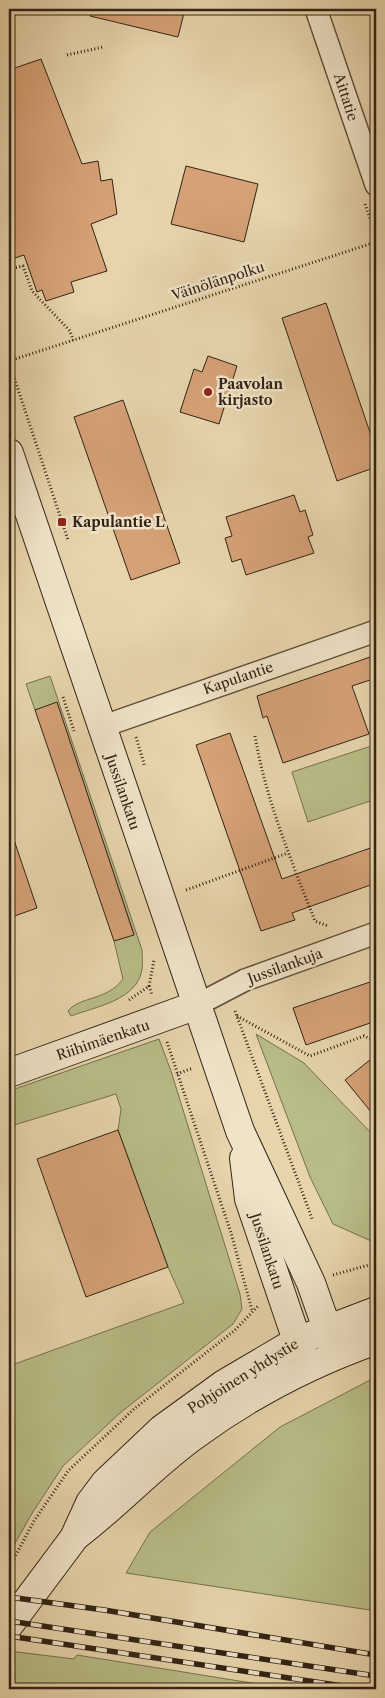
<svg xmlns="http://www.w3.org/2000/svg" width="385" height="1698" font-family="'Libre Caslon Text',serif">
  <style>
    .green { fill: #b8bc87; stroke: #75704e }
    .building { fill: #d5a177; stroke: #322316 }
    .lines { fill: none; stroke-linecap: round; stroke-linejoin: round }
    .street-casing { stroke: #5f4f3b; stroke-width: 24 }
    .secondary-casing { stroke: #322316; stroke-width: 30 }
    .path { stroke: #322316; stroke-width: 3; stroke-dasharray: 1 2.5; stroke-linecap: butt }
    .street { stroke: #efe3c8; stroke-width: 21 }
    .secondary { stroke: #efe3c8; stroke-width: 28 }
    .rail-casing { stroke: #322316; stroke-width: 5.5 }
    .rail { stroke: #efe3c8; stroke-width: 4; stroke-dasharray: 11; stroke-linecap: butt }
    .poi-dot { fill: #8f2418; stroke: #efe3c8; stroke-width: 2 }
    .labels { text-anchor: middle; stroke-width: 5; stroke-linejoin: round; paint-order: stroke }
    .street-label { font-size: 14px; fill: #322316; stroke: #efe3c8 }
    .poi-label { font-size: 14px; font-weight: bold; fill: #322316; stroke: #efe3c8; text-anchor: start }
  </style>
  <rect width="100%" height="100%" fill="#e7d4ab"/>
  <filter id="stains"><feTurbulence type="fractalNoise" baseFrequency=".004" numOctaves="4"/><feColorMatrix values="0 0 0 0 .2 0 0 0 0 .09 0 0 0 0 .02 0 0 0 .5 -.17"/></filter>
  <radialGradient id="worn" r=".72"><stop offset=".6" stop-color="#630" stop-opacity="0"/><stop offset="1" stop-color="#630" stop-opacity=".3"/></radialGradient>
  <!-- green -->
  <g class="green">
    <path d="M50,676L142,950C142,956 143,963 142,969C138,1000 95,1007 71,1016L68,1011C80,996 107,1001 123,979L114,941L134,934L57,703L35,710L26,684Z"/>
    <path d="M371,746L376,760V799L308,822L292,772Z"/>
    <path d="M256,1034L304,1063L376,1138V1241L369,1240L333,1224L310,1177Z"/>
    <path d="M159,1039L171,1071L240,1294L242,1309L233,1324L120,1413L63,1466L31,1515L9,1554V1366L184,1303L168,1267L118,1130L121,1109L116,1094L11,1126L9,1121V1091Z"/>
    <path d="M376,1377V1611L126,1573L150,1532L280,1427Z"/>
    <path d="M9,1651L74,1659L77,1655L289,1689H9Z"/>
  </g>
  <!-- building -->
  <g class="building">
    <path d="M91,9H185L178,37L90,16Z"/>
    <path d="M41,59L82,164L98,161L101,181L112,179L117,214L91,224L107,271L71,282L74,292L46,301L42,290L37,292L24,255L15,258L9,241V70Z"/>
    <path d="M186,166L258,184L244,242L171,224Z"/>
    <path d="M326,303L376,450V467L337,481L282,318Z"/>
    <path d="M208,356L237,366L219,424L180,412L194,369L202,372Z"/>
    <path d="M123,400L180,563L131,580L74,417Z"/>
    <path d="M294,495L300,512L305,510L313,535L308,537L314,553L246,575L241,559L232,562L225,538L232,536L226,517Z"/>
    <path d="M376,655V678L352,686L369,734L283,763L267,716L263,718L257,696Z"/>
    <path d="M57,702L134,935L114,941L35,710Z"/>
    <path d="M230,733L282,879L376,846V883L292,913L295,920L261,931L196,745Z"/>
    <path d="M12,834L37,908L9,918V835Z"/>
    <path d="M376,980V1021L306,1045L293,1008Z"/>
    <path d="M376,1055V1118L345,1080Z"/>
    <path d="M118,1130L168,1267L86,1297L37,1159Z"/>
  </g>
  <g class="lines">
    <!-- street casing -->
    <g class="street-casing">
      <g id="street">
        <path d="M316,9L376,185"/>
        <path d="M101,727L376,631"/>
        <path d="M197,1005L245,980L376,933"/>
      </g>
    </g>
    <!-- secondary casing -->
    <g class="secondary-casing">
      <g id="secondary">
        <path d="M9,453L240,1131L311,1283L336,1354"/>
        <path d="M9,1073L197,1005"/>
        <path d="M244,1158L249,1199L303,1358"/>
        <path d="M77,1535C118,1504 153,1465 195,1435C251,1394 311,1363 376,1340"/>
        <path d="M9,1625L74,1538L90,1503L105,1483L162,1429L224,1384L297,1341L376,1311"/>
      </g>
    </g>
    <!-- path -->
    <g class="path">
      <path d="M67,55L103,47"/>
      <path d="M365,204L376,236"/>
      <path d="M9,269L23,266L32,291L70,331L73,340"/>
      <path d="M9,361L376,242"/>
      <path d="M9,362L68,540"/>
      <path d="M63,697L74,731"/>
      <path d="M255,736C266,800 291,860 315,921L328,926"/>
      <path d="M136,737L145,767"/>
      <path d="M186,890L288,853"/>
      <path d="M149,986L152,995"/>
      <path d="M129,1000L149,986L154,960"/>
      <path d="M235,1011L313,1221"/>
      <path d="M237,1016L310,1056L364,1036L376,1041"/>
      <path d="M167,1042L231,1233L252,1310"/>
      <path d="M177,1074L193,1068"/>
      <path d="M333,1275L376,1263"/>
      <path d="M9,1568L34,1521L68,1471L134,1409L234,1331L259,1305"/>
    </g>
    <!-- street -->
    <use href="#street" class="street"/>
    <!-- secondary -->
    <use href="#secondary" class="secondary"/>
    <!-- rail casing -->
    <g class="rail-casing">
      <g id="rail">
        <path d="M9,1597L104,1610L376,1655"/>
        <path d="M9,1621L376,1676"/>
        <path d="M9,1636L363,1689"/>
      </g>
    </g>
    <!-- rail -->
    <use href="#rail" class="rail"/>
  </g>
  <!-- markers -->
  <g class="poi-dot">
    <circle cx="208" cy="392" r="5"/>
    <rect x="57" y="517" width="10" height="10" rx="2.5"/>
  </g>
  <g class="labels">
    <!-- street labels -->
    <g class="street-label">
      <text transform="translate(346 97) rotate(72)" y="5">Aittatie</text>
      <text transform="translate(218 281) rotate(-18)" y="5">Väinölänpolku</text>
      <text transform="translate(238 678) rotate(-19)" y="5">Kapulantie</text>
      <text transform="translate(123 792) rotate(71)" y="5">Jussilankatu</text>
      <text transform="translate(285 966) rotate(-20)" y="5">Jussilankuja</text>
      <text transform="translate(103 1040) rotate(-19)" y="5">Riihimäenkatu</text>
      <text transform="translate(267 1251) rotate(72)" y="5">Jussilankatu</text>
      <text transform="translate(243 1376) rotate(-32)" y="5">Pohjoinen yhdystie</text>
    </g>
    <!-- poi labels -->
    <g class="poi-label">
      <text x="218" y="389">Paavolan<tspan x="218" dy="16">kirjasto</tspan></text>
      <text x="72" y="527">Kapulantie L</text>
    </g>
  </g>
  <!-- margin -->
  <rect width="385" height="1698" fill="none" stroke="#e7d4ab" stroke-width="30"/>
  <rect x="10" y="10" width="365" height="1678" fill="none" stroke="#322316" stroke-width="2.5"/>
  <rect x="15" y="15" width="355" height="1668" fill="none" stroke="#322316"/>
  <rect width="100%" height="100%" filter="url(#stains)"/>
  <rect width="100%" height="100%" fill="url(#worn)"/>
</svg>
